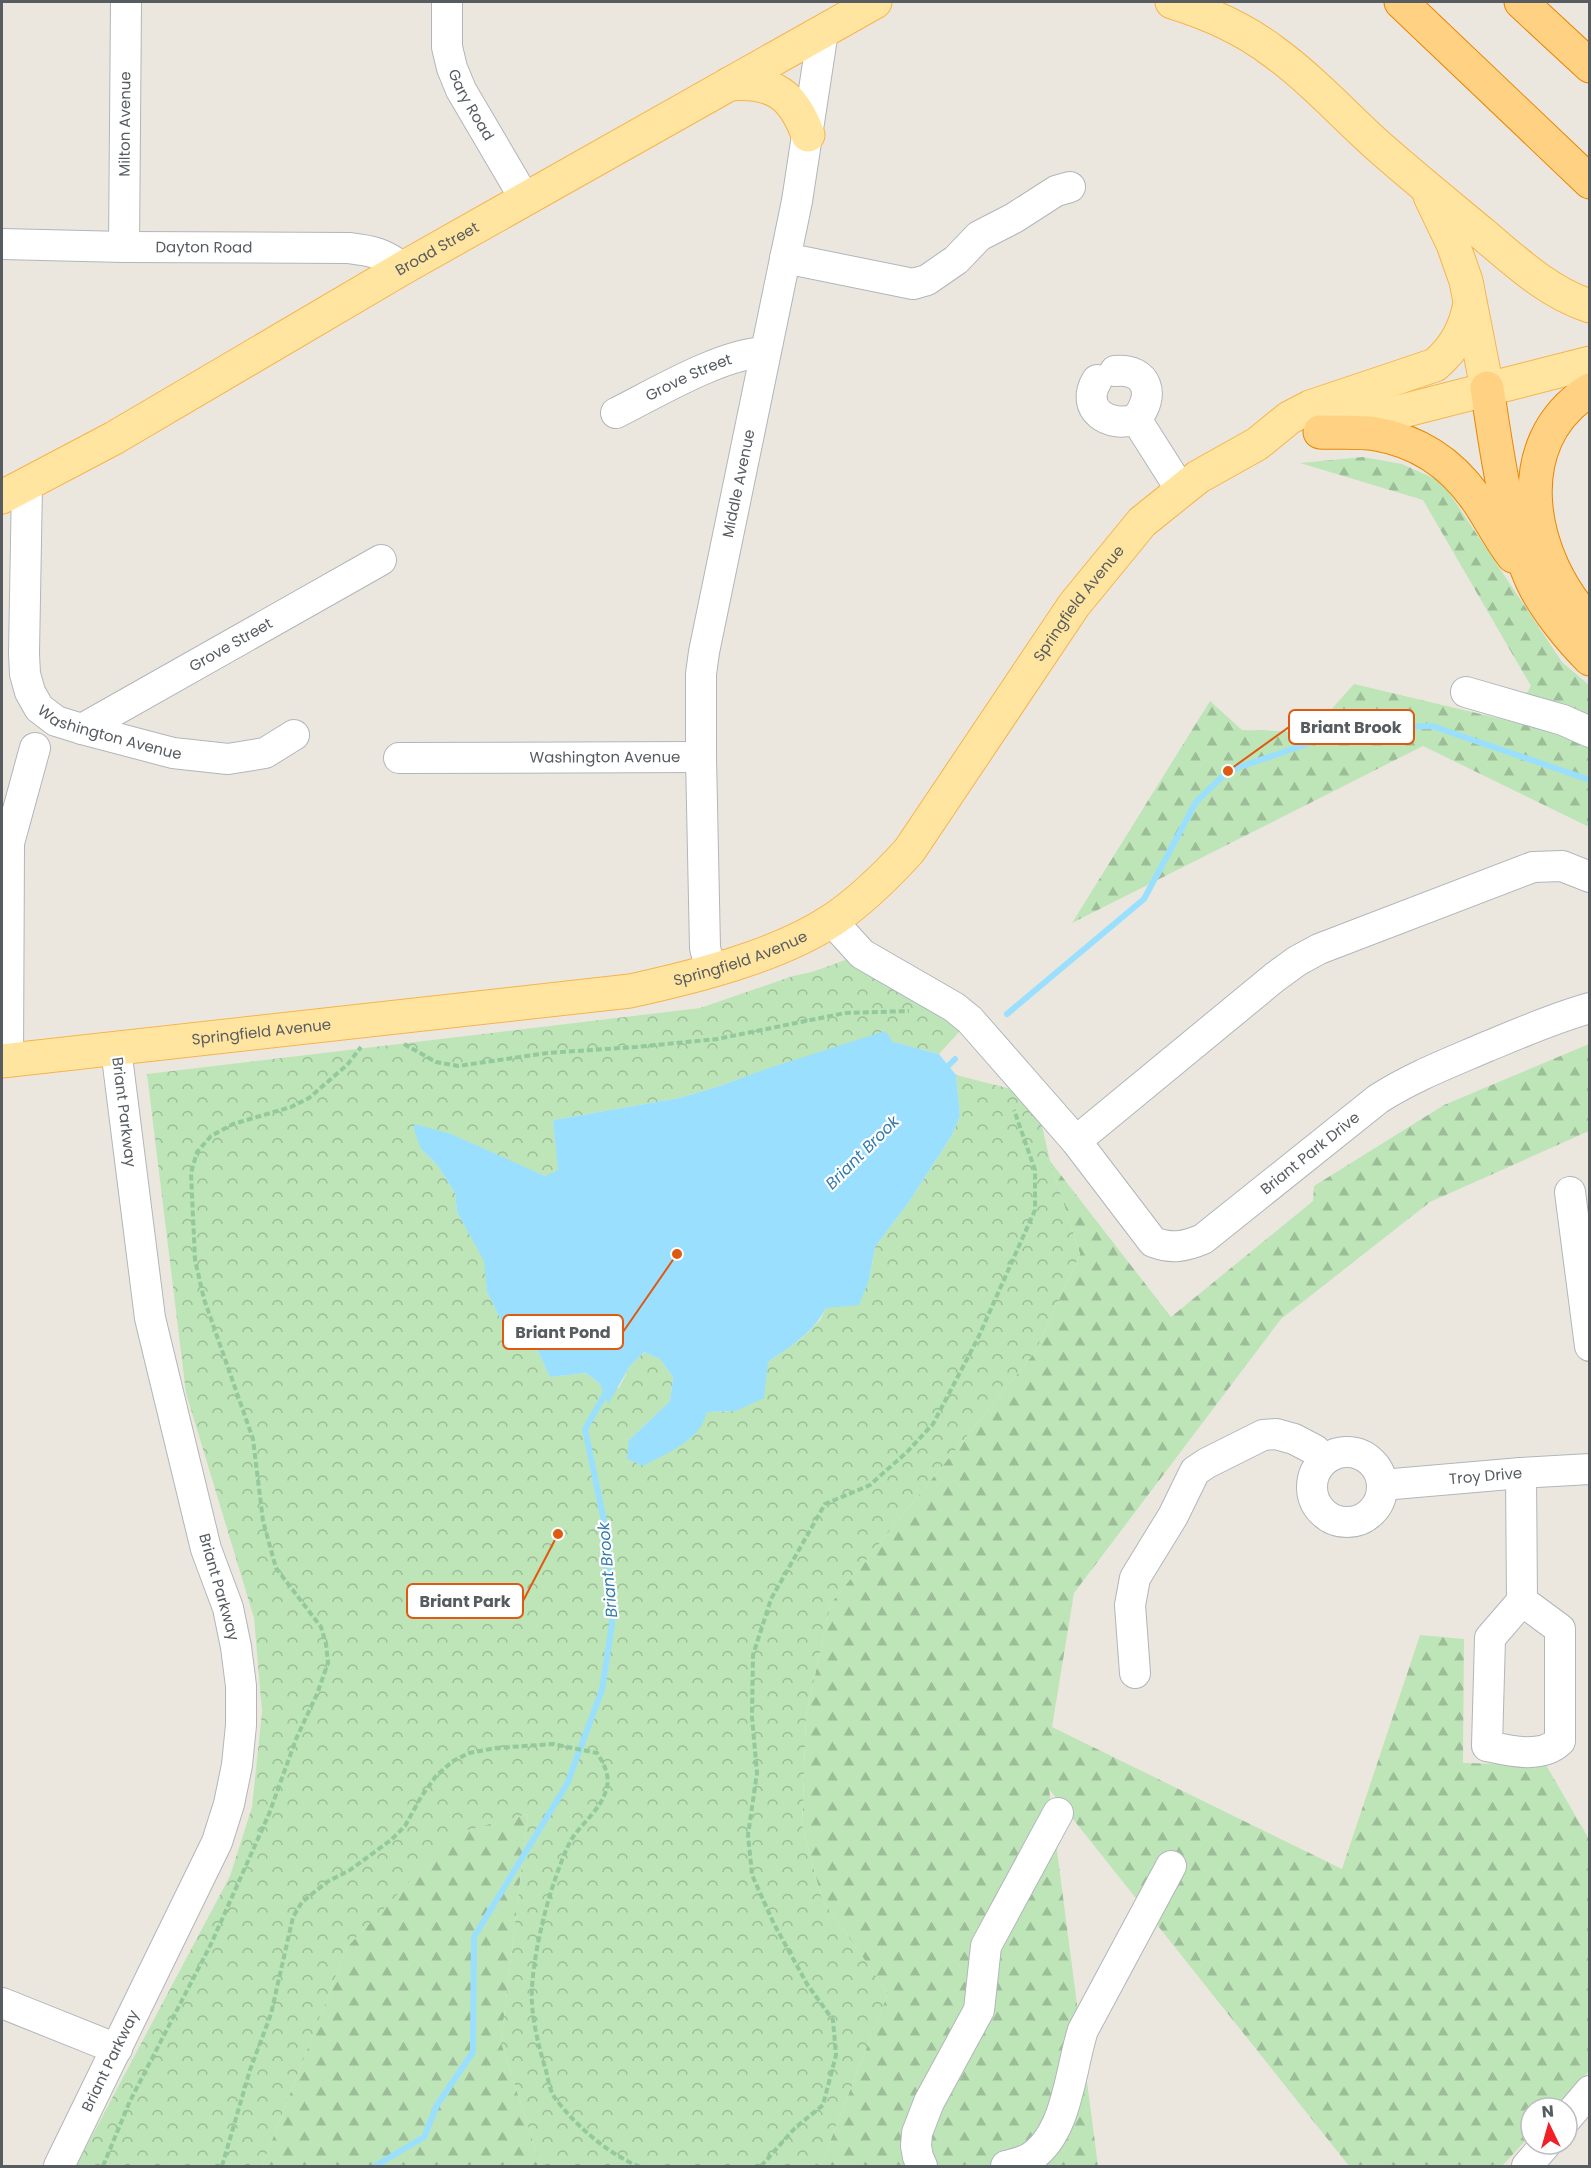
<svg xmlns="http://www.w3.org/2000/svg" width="1591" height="2168" font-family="Poppins,sans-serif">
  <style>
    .forest { fill: url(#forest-firs) }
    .park { fill: url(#park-crowns) }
    .water { fill: #9bdfff }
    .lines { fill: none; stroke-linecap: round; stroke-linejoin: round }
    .stream { stroke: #9bdfff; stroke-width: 6 }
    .minor-casing { stroke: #b1b6ba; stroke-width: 32 }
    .major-casing { stroke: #f7b34c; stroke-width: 35 }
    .highway-casing { stroke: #ea8500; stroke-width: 35 }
    .path { stroke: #93c99c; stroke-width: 4; stroke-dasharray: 6 3; stroke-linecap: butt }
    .minor { stroke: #fff; stroke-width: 30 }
    .major { stroke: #ffe5a0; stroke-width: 33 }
    .highway { stroke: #ffd182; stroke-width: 33 }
    .labels { text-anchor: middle; stroke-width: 4.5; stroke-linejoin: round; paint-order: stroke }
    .street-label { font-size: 15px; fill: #575c60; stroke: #fff }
    .water-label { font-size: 16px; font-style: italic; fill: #337bab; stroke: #fff }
    .leader { fill: none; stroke: #e15910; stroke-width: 2 }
    .callout-dot { fill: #e15910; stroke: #fff; stroke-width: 2 }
    .callout { fill: #fff; stroke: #e15910; stroke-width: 2 }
    .callout-label { font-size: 16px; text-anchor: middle; font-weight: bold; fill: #575c60 }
  </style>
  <defs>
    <pattern id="forest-firs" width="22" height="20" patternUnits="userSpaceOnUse" patternTransform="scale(1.5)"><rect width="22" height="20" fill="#bee5b8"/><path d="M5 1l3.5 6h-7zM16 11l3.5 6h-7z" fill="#9dbd99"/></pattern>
    <pattern id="park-crowns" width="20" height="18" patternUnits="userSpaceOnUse" patternTransform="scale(1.5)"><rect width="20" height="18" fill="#bee5b8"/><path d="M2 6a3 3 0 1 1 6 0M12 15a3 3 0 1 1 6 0" fill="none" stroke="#9dbd99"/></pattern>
  </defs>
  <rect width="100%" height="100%" fill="#ece7de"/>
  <!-- forest -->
  <g class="forest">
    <path d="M1363,457L1402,464L1442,482L1562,662L1589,685V827L1423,746L1072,923L1210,701L1242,730L1311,732L1354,684L1510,721L1531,686L1423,500L1300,463Z"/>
    <path d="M1589,1044V1131L1430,1202L1281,1319L1074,1593L1052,1727L1342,1869L1420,1635L1464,1639L1463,1763L1546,1765L1589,1839V2071L1555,2108H1531V2135L1502,2166H1349L1049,1789L1098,2166H816L822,2162L888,1993L822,1900L802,1825L806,1716L831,1603L1035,1352L1080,1254L1050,1161L1171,1317L1313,1201L1314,1186L1444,1105Z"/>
    <path d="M528,1814L501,2042L541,2166H262L347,1947L456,1832Z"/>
  </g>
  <!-- park -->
  <path class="park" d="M862,954L970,1020L939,1054L892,1042L764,1070L717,1087L679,1098L553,1120L559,1171L545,1176L506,1160L421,1149L438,1166L455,1193L457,1212L485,1261L487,1292L502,1322L533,1341L550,1377L586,1373L600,1384L619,1388L630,1366L644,1352L660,1359L673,1377L670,1401L629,1440L707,1412L736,1411L768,1362L802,1338L820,1320L826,1308L869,1280L875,1247L909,1202L952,1135L960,1116L956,1075L1035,1095L1050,1161L1080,1254L1035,1352L831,1603L806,1716L802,1825L822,1900L888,1993L822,2162L816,2166H541L501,2042L528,1814L456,1833L347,1947L262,2166H76L230,1876L252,1807L262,1712L254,1618L186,1393L147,1074L700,1008L793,976L812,972Z"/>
  <!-- water -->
  <path class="water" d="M885,1031L893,1042L939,1054L956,1075L960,1116L952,1135L909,1202L875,1247L869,1280L859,1305L826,1308C813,1333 791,1346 768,1362L764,1398L736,1411L707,1412C701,1440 667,1453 643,1466L627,1459L629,1440L670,1401L673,1377L660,1359L644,1352L630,1366L608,1404L600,1384L586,1373L550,1377L533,1341L502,1322L487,1292L484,1261L457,1212L455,1193L438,1166L421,1149L415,1133L414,1124L451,1134L545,1176L558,1170L553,1120L679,1098L717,1087L763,1070Z"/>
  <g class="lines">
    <!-- stream -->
    <g class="stream">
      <path d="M1007,1014L1144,899L1196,802L1228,771L1354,728L1432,726L1590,780"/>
      <path d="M944,1070L955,1059"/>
      <path d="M375,2166L424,2137L437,2105L473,2052L474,1937L567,1784L602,1690L612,1624L606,1531L585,1429L608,1389"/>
    </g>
    <!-- minor casing -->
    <g class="minor-casing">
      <g id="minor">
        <path id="s1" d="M447,2V47L452,68L461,90L525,199"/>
        <path id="s2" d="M2,244L124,247L349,248C373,251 383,253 403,268"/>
        <path id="s3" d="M124,247L126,2"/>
        <path d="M785,258L913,284L927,280L956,260L979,236L1014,218L1056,191L1070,187"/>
        <path d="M1115,371C1148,368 1156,396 1136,419L1181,490"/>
        <path d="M1097,380C1079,409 1109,429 1136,419"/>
        <path id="s4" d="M616,413C656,393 721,354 765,352"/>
        <path id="s5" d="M27,484L24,654L25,674L30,692L39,708L56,721L82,729L173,753L228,759L265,753L294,735"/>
        <path d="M1466,692L1563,720L1590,732"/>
        <path id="s6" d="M82,729L381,560"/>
        <path id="s7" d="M399,758L701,757"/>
        <path id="s8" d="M832,921L862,954L954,1007L970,1020L1076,1141L1153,1242C1172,1249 1184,1247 1203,1239L1378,1099C1412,1077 1449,1063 1486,1047C1520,1033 1554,1018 1590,1008"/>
        <path id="s9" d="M711,971L705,948L701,757V674L704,652L797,201L823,31"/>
        <path d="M8,1061L9,843L35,748"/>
        <path d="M1076,1141L1275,977L1297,961L1319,949L1533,867L1562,866L1590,877"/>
        <path d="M1570,1192L1590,1346"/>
        <circle cx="1347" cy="1487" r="35"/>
        <path d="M1521,1473L1522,1601L1490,1638L1487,1746C1510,1751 1542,1759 1560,1741V1629L1522,1601"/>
        <path id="s10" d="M1382,1485L1521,1473L1590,1469"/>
        <path d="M1135,1673L1130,1605L1135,1578L1173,1516L1195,1471L1207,1463L1263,1435L1276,1434L1294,1439L1315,1450L1324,1460"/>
        <path d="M2,2003L117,2049"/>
        <path d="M1567,2118L1590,2091"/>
        <path id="s11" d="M59,2166L217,1842L229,1804L237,1765L241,1725V1686L236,1647L228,1608L206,1549L150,1318L116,1049"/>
        <path d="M922,2166L918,2157L916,2146L917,2133L929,2102L979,2010L986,1946L1058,1813"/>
        <path d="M1006,2166C1013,2164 1022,2162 1028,2159C1068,2136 1070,2069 1083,2030L1171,1866"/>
        <path d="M1527,2166L1546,2144"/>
      </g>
    </g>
    <!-- major casing -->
    <g class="major-casing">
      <g id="major">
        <path d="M1172,2C1208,13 1244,29 1274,52C1311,79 1342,113 1376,144C1411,175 1448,205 1484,235C1516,262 1549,293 1590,306"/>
        <path d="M729,84C774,81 793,94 808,135"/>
        <path d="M1430,196L1453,244L1466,281L1487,388"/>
        <path d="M1332,429L1590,363"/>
        <path id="s12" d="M2,497L114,438L403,268L875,2"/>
        <path id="s13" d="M2,1061L630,991C694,977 779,956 834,919C862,900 886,876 909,851L1074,605L1142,522L1198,477L1257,444L1289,418L1310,407L1435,365C1455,348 1465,329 1470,304"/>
      </g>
    </g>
    <!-- highway casing -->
    <g class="highway-casing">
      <g id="highway">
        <path d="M1401,2L1590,182"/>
        <path d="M1521,2L1590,66"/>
        <path d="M1487,388C1497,452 1505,521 1532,581C1544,607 1569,638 1590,659"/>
        <path d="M1590,390C1505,443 1530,560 1590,622"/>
        <path d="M1320,432C1338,433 1358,431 1376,434C1417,441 1450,462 1475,497C1489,516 1498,537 1513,556"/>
      </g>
    </g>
    <!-- path -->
    <g class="path">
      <path d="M404,1044L436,1062L458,1066L547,1053L636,1047L717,1039L845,1013L909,1011"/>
      <path d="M103,2166L130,2101L211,1944L269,1814L296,1739L317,1694L328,1663L326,1644L321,1627L276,1568L263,1521L253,1439L204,1299L195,1260L191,1173L197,1152L211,1136L233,1124L291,1107L309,1098L347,1065L361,1047"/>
      <path d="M222,2166L250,2070L271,2014L293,1917L302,1902L327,1882L350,1870L391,1840L405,1826L421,1797L436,1776L453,1761L469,1753L496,1748L553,1744L597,1753C604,1764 611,1776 606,1791C598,1814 577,1826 568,1846C550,1886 535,1943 532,1987C530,2011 538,2045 545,2067C548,2077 549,2090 555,2098C575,2125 607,2153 638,2166"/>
      <path d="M761,2166L795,2128L823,2105L836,2055L833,2020L807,1984L774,1924L752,1875L748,1835L757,1773L752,1717L753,1655L771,1599L825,1504L870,1485L907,1452L933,1424L978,1338L1035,1210V1170L1014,1110"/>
    </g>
    <!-- minor -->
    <use href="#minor" class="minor"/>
    <!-- major -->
    <use href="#major" class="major"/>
    <!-- highway -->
    <use href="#highway" class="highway"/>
  </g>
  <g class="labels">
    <!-- street labels -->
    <g class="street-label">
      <text dy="5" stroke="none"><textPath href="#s1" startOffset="108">Gary Road</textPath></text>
      <text dy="5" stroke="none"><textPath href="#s3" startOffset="123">Milton Avenue</textPath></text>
      <text dy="5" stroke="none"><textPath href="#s2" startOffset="202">Dayton Road</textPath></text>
      <text dy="5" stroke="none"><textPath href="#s12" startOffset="501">Broad Street</textPath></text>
      <text dy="5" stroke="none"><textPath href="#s4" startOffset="81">Grove Street</textPath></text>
      <text dy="5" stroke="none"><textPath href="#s9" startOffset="492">Middle Avenue</textPath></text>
      <text dy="5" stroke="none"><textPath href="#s13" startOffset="1251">Springfield Avenue</textPath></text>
      <text dy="5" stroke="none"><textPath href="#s6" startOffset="171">Grove Street</textPath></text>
      <text dy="5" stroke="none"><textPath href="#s5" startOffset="303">Washington Avenue</textPath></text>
      <text dy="5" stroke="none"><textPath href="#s7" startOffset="206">Washington Avenue</textPath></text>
      <text dy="5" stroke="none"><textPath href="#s13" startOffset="747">Springfield Avenue</textPath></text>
      <text dy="5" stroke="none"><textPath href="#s13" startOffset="261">Springfield Avenue</textPath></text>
      <text transform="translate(124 1112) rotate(83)" y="5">Briant Parkway</text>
      <text dy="5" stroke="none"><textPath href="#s8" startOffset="648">Briant Park Drive</textPath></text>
      <text dy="5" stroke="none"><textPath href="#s10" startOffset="104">Troy Drive</textPath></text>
      <text transform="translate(219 1587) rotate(74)" y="5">Briant Parkway</text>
      <text dy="5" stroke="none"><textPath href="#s11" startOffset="117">Briant Parkway</textPath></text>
    </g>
    <!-- water labels -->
    <g class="water-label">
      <text transform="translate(862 1152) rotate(-45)" y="6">Briant Brook</text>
      <text transform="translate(607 1570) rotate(-95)" y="6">Briant Brook</text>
    </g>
  </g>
  <!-- callouts -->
  <path class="leader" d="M1228 771L1289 727M677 1254L623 1332M558 1534L523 1601"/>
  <g class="callout-dot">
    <circle cx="1228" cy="771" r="6"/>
    <circle cx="677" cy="1254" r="6"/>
    <circle cx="558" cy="1534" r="6"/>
  </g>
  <g class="callout">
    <rect x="1289" y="710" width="125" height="34" rx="6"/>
    <rect x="503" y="1315" width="120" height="34" rx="6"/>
    <rect x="407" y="1584" width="116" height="34" rx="6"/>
  </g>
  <g class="callout-label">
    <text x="1351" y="733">Briant Brook</text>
    <text x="563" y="1338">Briant Pond</text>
    <text x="465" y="1607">Briant Park</text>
  </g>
  <!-- border -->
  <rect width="1591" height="2168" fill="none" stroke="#575c60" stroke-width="6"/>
  <!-- north arrow -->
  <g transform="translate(1549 2126) rotate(355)"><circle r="28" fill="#ffffff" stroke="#bcbebf" stroke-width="1.5"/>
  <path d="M0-4.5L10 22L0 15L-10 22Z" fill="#f02028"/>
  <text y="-9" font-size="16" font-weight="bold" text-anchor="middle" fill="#575c60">N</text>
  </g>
</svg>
